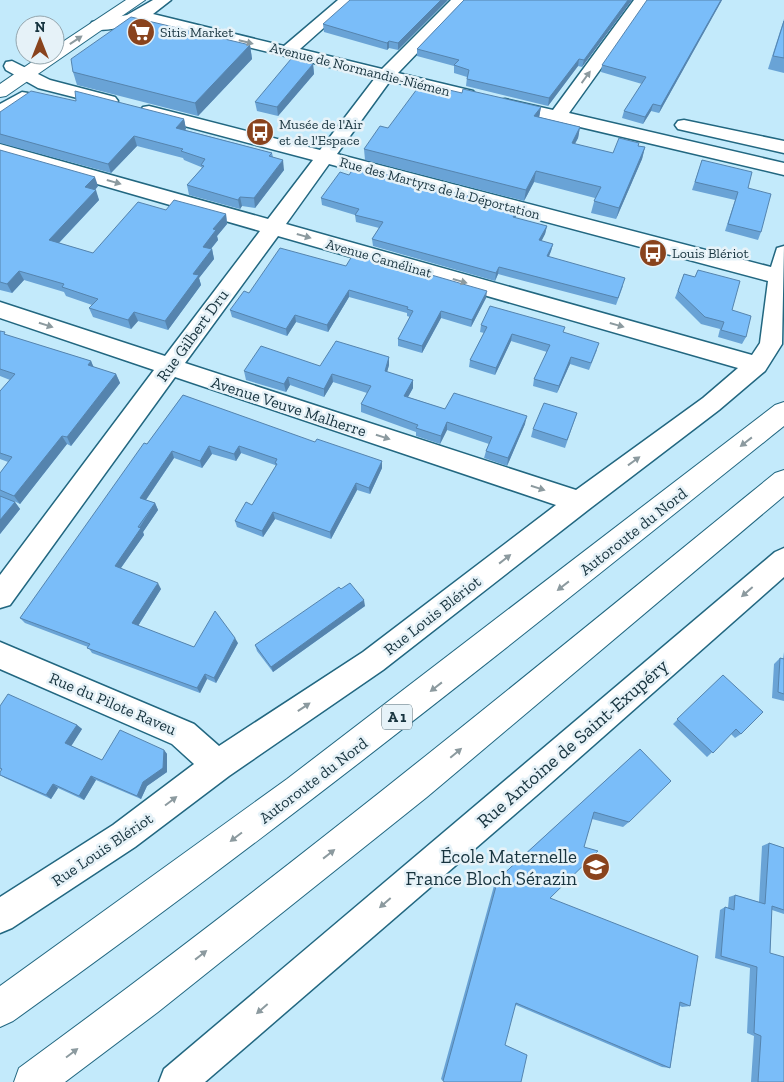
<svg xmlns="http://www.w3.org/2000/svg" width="784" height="1082" font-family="'Zilla Slab',serif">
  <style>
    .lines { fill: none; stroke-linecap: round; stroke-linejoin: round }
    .minor-casing { stroke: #226780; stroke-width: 3 }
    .major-casing { stroke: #226780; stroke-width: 2 }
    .highway-casing { stroke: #226780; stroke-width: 2 }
    .minor { fill: #fff; fill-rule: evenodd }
    .major { fill: #fff; fill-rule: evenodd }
    .highway { fill: #fff; fill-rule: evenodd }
    .wall { fill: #69a3d6 }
    .shaded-wall { fill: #5584ae }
    .building { fill: #7abdf9; stroke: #5584ae }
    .oneway { fill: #8c9a9f }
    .labels { text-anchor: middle; stroke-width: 5; stroke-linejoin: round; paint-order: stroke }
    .far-poi-label { font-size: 14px; fill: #18343f; stroke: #e6f2f8; text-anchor: start }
    .far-street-label { font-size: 14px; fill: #18343f; stroke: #e6f2f8 }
    .shield { fill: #e6f2f8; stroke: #566d76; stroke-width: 1 }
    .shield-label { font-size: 15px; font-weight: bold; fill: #18343f }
    .street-label { font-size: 16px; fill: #18343f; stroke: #e6f2f8 }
    .near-street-label { font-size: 19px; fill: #18343f; stroke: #e6f2f8 }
    .near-poi-label { font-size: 19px; fill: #18343f; stroke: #e6f2f8; text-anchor: end }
  </style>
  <rect width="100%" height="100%" fill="#c3eafb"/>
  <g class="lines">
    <!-- minor casing -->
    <g class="minor-casing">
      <g id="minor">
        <path d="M153,0H171L153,14L284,46L338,0H355L300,49L382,69L451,0H468L398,73L473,91L476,95L473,99L467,100L390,81L337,154L771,267L777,248L784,246L782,344L765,371L719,410L588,510L383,670L229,776L135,847L12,928L0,933V897L113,825L194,764L172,744L0,669V642L194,724L219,746L363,652L556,505L175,377L10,605L0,608V575L154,370L0,318V302L165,356L260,231L0,156V144L268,219L313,160L143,115L140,111L143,107L149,106L320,150L375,78L141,21C130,25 97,36 90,25L92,22L127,15ZM329,164L768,281L760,343L752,355L286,224ZM278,236L738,368L703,398L576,490L185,363Z"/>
        <path d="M634,0H650L569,113L784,163V175L499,108L496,104L499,100L505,99L553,110Z"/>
        <path d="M12,61L50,80L115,97L118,101L115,105L109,106L38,88L6,70L4,66L6,62Z"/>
        <path d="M22,92L28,93L31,97C25,106 10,115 0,117V104Z"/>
        <path d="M684,120L784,141V153L678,129L675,125L678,121Z"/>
        <path d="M784,548V577L543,790L205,1082H159L164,1069L775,552Z"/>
      </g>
    </g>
    <!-- major casing -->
    <g class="major-casing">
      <path id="major" d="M126,0H145L6,96L0,97V84L42,55H55V47Z"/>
    </g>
    <!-- highway casing -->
    <g class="highway-casing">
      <g id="highway">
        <path d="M784,402V426C531,629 278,832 13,1021L0,1027V986L287,779L775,405Z"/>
        <path d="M784,470V496L427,797L158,1012L65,1082H14L19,1068C278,879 526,676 775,473Z"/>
      </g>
    </g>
    <!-- minor -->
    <use href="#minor" class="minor"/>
    <!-- major -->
    <use href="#major" class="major"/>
    <!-- highway -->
    <use href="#highway" class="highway"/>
  </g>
  <!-- wall -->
  <g class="wall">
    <path d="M448,0L398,50L389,48L387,50L324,32L323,24Z"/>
    <path d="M464,0H632L582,67L578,66L548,106L466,86L467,77L454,73V66L417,56V49Z"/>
    <path d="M722,0L659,113L651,111L643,124L622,118L624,111L642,84L601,72L602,65Z"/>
    <path d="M784,19V73L768,69Z"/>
    <path d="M250,45L252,59L198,116L77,85L73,72Z"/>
    <path d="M313,64L314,74L278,116L257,111L255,102Z"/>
    <path d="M428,91L462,93L541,107L539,117L580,127L578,138L575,144L613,153L639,146L645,147L642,159L616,219L591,213L595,198L534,182L524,201L365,160L364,149L388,128Z"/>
    <path d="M76,101L184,119L186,129L185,130L272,153L273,157L284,170L255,208L242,206L240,209L189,195L187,185L202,168L201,167L184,160L183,158L137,146L111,173L0,143V112Z"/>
    <path d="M0,150L98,186L95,190L99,200L59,243L93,253L166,210L226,214L227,224L217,236L218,240L211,249H212L214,259L199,278L201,285L168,330L138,321L131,329L93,317L89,308L92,305L66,296L64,292L24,280L12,293L0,290Z"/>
    <path d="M702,160L748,188L761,232L758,240L725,231L735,200L692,190Z"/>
    <path d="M321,198L516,216L515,218L547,226L545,234L541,241L553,244L551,251L549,257L623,286L616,305L498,274L495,281L373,246L372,239L379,228L356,222L355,215L322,205Z"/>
    <path d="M346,266L486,298L471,327L441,318L422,353L398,346V339L410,317L407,316V313L349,297L328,332L296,322L287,336L232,317L230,310L249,293Z"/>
    <path d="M698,270L746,337L742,344L718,337L720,329L701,324L675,298L684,274L695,277Z"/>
    <path d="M481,325L564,333L597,350L589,370L570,364L557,393L533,386L534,379L547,352L511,341L495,375L469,367L470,360L484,333L480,332Z"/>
    <path d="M0,331L6,335L91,361L93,367L116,374L120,383L71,446L67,444L20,504L14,501L20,509L0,534V473L8,462L0,459V391L10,380L0,376Z"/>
    <path d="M389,357V365L387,372L413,380V388L408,397L445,409L525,424L507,466L484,458L486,451L489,444L447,430L440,444L416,436V432L361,412V404L367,393L333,382L324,397L290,385L286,392L246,380L244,371L320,366Z"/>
    <path d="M183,395L382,468L370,494L357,490L331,539L275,519L263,537L237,527L235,521L252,505L276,466L275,465L241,453L236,461L212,454L202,468L174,458L146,500L155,503L158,510L143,532L144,535L121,568L161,589L138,626L194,647L238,643L216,683L207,679L200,693L92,653L88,647L25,623L20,618Z"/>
    <path d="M577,413L565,448L531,437L533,429Z"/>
    <path d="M341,589L365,606L273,672L257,651L255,645Z"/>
    <path d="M784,652V701L772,698L774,664L780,658L783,659Z"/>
    <path d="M723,675L741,734L735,738L731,734L707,757L673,724Z"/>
    <path d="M0,706L77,725L82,729L71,746L102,760L164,750L167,754V772L147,786L141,799L96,780L84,800L58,788L51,799L5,778L0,775L1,770L0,769Z"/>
    <path d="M640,749L629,822L623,827L592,819L550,898L690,1006L682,1007L680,1006L670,1068L662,1067L516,1005L443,1081L441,1079L495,882L498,879Z"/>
    <path d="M769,843L784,848V914L772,910L770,953L784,1082H751L754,1036L747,1033L750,968L715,958L720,910L725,907L728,908L729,897L735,895L759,902L762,846Z"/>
  </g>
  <!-- shaded-wall -->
  <g class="shaded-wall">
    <path d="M441,0H448L398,50V43Z"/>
    <path d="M628,0H632L582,67L584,60Z"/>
    <path d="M721,0H722L659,113L661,106Z"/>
    <path d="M389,41V48L387,50V43Z"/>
    <path d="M250,45L252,59L198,116L195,103Z"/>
    <path d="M579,59L578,66L548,106L549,98Z"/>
    <path d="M313,64L314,74L278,116L277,107Z"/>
    <path d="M653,104L651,111L643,124L645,117Z"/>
    <path d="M541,107L539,118L534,116Z"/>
    <path d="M184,119L186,129L178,137L176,128Z"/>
    <path d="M580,127L578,138L569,154L572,143Z"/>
    <path d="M134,136L137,146L111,173L108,164Z"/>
    <path d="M645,147L642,159L616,219L619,208Z"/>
    <path d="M283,160L284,170L255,208L254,198Z"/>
    <path d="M536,171L534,182L524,201L526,190Z"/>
    <path d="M95,177L98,186L89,197L85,187Z"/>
    <path d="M96,190L99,200L53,249L49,240Z"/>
    <path d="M240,197L242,206L240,209L238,200Z"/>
    <path d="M517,209L516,216L512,225L513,217Z"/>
    <path d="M226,214L227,224L217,236L218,240L205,256L203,247L213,229Z"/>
    <path d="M547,226L545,234L538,248L539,240Z"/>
    <path d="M553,244L551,251L545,264L547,256Z"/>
    <path d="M212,249L214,259L199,278L201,285L168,330L165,321L193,274Z"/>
    <path d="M499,267L498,274L495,281L496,273Z"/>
    <path d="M19,271L24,280L12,293L7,284Z"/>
    <path d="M349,290V297L328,332L327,325Z"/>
    <path d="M487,291L486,298L471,327L472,320Z"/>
    <path d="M441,311V318L422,353V346Z"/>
    <path d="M134,312L138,321L131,329L128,320Z"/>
    <path d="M295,315L296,322L287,336L286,329Z"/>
    <path d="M512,334L511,341L495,375L496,368Z"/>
    <path d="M389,357V365L385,379V371Z"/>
    <path d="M571,357L570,364L557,393L559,386Z"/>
    <path d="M91,361L95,370L88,365Z"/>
    <path d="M116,374L120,383L71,446L67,437Z"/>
    <path d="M332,374L333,382L324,397V389Z"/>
    <path d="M288,377L290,385L286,392L284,384Z"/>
    <path d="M413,380V388L404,404V396Z"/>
    <path d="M527,416L525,424L507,466L508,458Z"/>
    <path d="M447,422V430L440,444L441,436Z"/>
    <path d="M62,436L67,444L20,504L14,496Z"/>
    <path d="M209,446L212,454L202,468L200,461Z"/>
    <path d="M239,446L241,453L236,461L234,454Z"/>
    <path d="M172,451L174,458L143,504L140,498Z"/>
    <path d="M382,461V468L370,494L369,488Z"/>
    <path d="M356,483L357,490L331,539L330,532Z"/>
    <path d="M15,502L20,509L0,534V520Z"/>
    <path d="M155,503L158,510L143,532L144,535L118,572L115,566Z"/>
    <path d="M273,512L275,519L263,537L262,531Z"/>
    <path d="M158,583L161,589L136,629L132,623Z"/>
    <path d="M364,600L365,606L273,672L271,667Z"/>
    <path d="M235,638L238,643L216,683L214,678Z"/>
    <path d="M205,674L207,679L200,693L197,688Z"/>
    <path d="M77,725L82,729L70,748L65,743Z"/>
    <path d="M164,750L167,754V772L147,786L141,799L137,796L143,782Z"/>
    <path d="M91,776L96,780L84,800L79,796Z"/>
    <path d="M53,784L58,788L51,799L46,795Z"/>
  </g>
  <!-- building -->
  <g class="building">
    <path d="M350,0H441L398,43L389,41L387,43L323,24Z"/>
    <path d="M464,0H628L584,60L579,59L549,98L467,79L469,70L454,65L459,60L417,49Z"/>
    <path d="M647,0H721L661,106L653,104L645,117L624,111L646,77L602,65Z"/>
    <path d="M131,17L250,45L195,103L73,72L71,59Z"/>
    <path d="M784,21V58L773,56Z"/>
    <path d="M291,59L313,64L277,107L255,102Z"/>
    <path d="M432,86L462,93L463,89L541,107L534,116L580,127L572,143L613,153L619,138L639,143L638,146L645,147L619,208L594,201L601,187L536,171L526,190L364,149L380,126L388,128L417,89L428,91Z"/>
    <path d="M31,91L76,101L75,91L184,119L176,128L272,153L269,156L283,160L254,198L240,197L238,200L187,185L204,166L201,165L205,159L181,151L183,149L134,136L108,164L0,134V112Z"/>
    <path d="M0,150L95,177L85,187L96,190L49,240L93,253L138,202L166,210L174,200L226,214L213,229L216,230L203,247L212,249L193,274L199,275L165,321L134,312L128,320L89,308L98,299L62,287L64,284L19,271L7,284L0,282Z"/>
    <path d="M702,160L752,172L748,188L771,194L761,232L728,224L738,192L695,182Z"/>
    <path d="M355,166L517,209L513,217L547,226L539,240L553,244L547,256L625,278L618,298L499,267L496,273L372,239L383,222L355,215L359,209L321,198L340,172L349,175Z"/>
    <path d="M280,248L346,266L352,256L360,259L362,255L487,291L472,320L441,311L422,346L398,339L413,311L407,309L408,307L349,290L327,325L295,315L286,329L230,310L244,291L249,293Z"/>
    <path d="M698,270L740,281L732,310L751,316L746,337L721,330L724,322L705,317L678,291L684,274L695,277Z"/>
    <path d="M490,306L565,327L563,332L599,343L591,363L571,357L559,386L534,379L550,345L512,334L496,368L470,360L487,327L481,325Z"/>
    <path d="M0,331L5,332L4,334L91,361L88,365L116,374L67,437L62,436L14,496L0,490V473L12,457L0,453V391L15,374L0,369Z"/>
    <path d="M336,341L389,357L385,371L413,380L404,396L445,409L454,393L527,416L508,458L486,451L492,437L447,422L441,436L416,428L418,425L361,404L371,386L332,374L324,389L288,377L284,384L244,371L261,346L320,366Z"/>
    <path d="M183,395L315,442L317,439L382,461L369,488L356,483L330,532L273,512L262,531L235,521L246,502L252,505L277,464L275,463L277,459L239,446L234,454L209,446L200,461L172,451L140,498L155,503L138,527L141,528L115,566L158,583L132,623L194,647L215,611L235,638L214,678L205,674L197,688L87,648L90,644L20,618L144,443L147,444Z"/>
    <path d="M544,403L577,413L567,440L533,429Z"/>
    <path d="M0,496L15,502L0,520Z"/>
    <path d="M350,583L364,600L271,667L255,645L339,587L341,589Z"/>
    <path d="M780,658L784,659V694L778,692Z"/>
    <path d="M723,675L763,712L741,734L736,729L713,753L677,719Z"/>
    <path d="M8,694L77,725L65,743L102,760L120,730L164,750L163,768L143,782L137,796L91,776L79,796L53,784L46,795L0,775V772L2,769L0,768V706Z"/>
    <path d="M640,749L671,781L629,822L594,812L584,847L598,851L550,898L698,956L690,1006L680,1002L670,1068L516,1003L505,1045L527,1055L521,1082H445L443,1081L498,879Z"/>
    <path d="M769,843L784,848V910L772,906L770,953L784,957V1082H758L761,1036L754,1033L757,967L721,956L725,907L734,910L735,895L765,904Z"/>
  </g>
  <!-- one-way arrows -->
  <defs><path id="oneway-solid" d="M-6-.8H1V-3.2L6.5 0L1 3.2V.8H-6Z" transform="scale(1.25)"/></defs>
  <g class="oneway">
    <use href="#oneway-solid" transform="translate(76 40) rotate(-34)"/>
    <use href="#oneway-solid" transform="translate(246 42) rotate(14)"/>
    <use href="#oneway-solid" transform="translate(586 77) rotate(-54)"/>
    <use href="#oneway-solid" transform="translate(114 182) rotate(16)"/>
    <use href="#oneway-solid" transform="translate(304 236) rotate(16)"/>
    <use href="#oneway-solid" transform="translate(460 281) rotate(16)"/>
    <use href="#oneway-solid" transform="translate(46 325) rotate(18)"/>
    <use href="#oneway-solid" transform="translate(617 325) rotate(16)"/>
    <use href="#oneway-solid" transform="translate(383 437) rotate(18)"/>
    <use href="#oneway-solid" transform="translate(746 442) rotate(142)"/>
    <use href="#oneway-solid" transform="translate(634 461) rotate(-36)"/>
    <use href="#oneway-solid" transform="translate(538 488) rotate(18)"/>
    <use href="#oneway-solid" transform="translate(505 559) rotate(-38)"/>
    <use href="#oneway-solid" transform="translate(563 586) rotate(142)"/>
    <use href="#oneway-solid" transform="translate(747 592) rotate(139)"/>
    <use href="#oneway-solid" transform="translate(436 687) rotate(142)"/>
    <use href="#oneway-solid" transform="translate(304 707) rotate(-34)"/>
    <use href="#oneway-solid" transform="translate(456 753) rotate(-40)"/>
    <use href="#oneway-solid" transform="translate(171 801) rotate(-37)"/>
    <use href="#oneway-solid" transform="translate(236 837) rotate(143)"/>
    <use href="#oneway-solid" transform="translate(329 854) rotate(-38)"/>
    <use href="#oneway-solid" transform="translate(385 903) rotate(139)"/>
    <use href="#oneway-solid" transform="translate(201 955) rotate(-38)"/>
    <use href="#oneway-solid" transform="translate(262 1009) rotate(139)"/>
    <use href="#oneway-solid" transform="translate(72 1053) rotate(-37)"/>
  </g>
  <!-- icons -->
  <defs>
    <g id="supermarket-disc" transform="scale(1.4375)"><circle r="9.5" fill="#89431d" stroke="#e6f2f8"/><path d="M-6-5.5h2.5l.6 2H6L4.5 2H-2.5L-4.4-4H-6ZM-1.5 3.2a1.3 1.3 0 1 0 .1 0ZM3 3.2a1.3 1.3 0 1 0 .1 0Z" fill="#fff"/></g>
    <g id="bus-disc" transform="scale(1.4375)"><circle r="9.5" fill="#89431d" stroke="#e6f2f8"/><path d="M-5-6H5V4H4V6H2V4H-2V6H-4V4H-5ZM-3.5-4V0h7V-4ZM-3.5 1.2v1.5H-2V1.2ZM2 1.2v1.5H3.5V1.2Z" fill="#fff"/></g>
    <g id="school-disc" transform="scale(1.4375)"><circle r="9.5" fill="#89431d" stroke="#e6f2f8"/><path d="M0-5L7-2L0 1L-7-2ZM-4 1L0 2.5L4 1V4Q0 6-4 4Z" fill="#fff"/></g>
  </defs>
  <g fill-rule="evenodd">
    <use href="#supermarket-disc" x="141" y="32"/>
    <use href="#bus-disc" x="260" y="132"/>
    <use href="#bus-disc" x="653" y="253"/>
    <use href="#school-disc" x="596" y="867"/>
  </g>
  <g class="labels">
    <!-- far-poi labels -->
    <g class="far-poi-label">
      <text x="160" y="37">Sitis Market</text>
      <text x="279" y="129">Musée de l'Air<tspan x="279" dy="16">et de l'Espace</tspan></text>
      <text x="672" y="258">Louis Blériot</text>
    </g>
    <!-- far-street labels -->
    <g class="far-street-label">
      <text transform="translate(360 69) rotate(14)" y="5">Avenue de Normandie-Niémen</text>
      <text transform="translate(440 188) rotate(15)" y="5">Rue des Martyrs de la Déportation</text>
      <text transform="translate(379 258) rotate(16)" y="5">Avenue Camélinat</text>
    </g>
    <!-- shield labels -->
    <rect class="shield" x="382" y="704.5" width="30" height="25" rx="4"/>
    <g class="shield-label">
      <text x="397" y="722">A 1</text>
    </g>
    <!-- street labels -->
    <g class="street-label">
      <text transform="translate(192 335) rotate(-54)" y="6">Rue Gilbert Dru</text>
      <text transform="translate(289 406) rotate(18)" y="6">Avenue Veuve Malherre</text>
      <text transform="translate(633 531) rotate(-38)" y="6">Autoroute du Nord</text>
      <text transform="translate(432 615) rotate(-38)" y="6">Rue Louis Blériot</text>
      <text transform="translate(113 703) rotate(23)" y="6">Rue du Pilote Raveu</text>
      <text transform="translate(313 780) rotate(-37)" y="6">Autoroute du Nord</text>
      <text transform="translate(102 849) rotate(-34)" y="6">Rue Louis Blériot</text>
    </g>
    <!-- near-street labels -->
    <g class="near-street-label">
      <text transform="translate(572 743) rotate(-41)" y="7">Rue Antoine de Saint-Exupéry</text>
    </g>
    <!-- near-poi labels -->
    <g class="near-poi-label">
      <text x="577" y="863">École Maternelle<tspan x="577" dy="22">France Bloch Sérazin</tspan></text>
    </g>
  </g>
  <!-- north arrow -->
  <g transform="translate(40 40)"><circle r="24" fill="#e6f2f8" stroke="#94a6ae"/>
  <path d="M0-4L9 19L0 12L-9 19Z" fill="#89431d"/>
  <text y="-8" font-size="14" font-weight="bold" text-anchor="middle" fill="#18343f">N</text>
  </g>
</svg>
